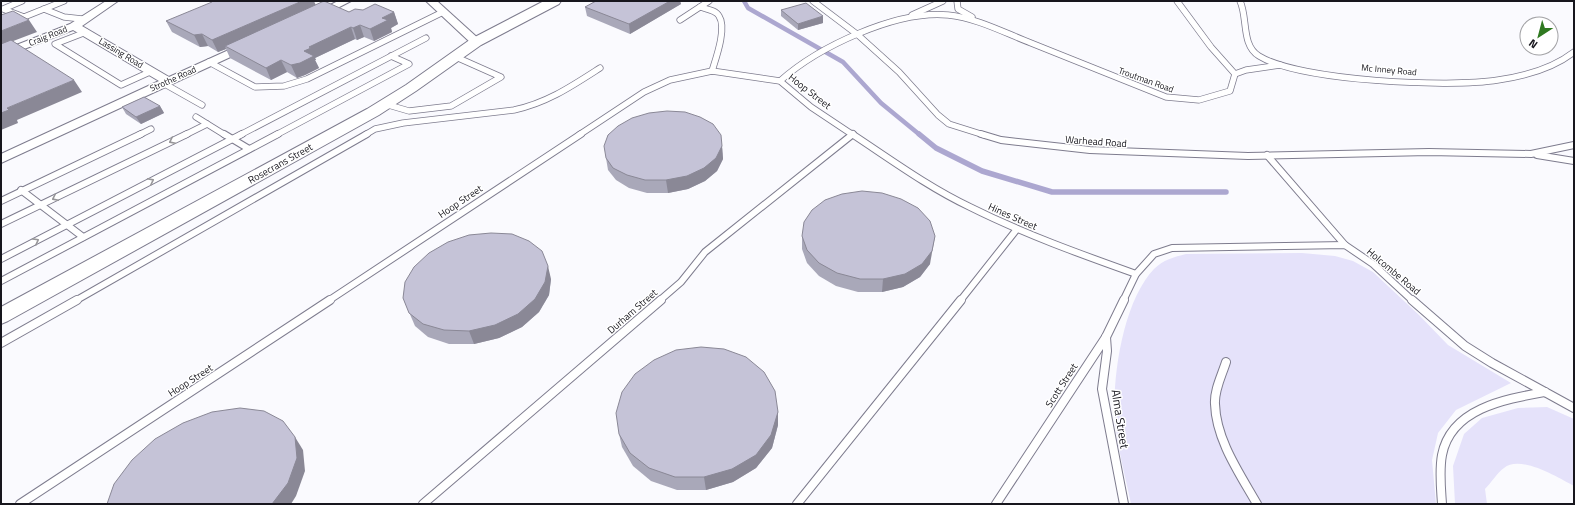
<svg xmlns="http://www.w3.org/2000/svg" width="1575" height="505" font-family="'Titillium Web',sans-serif">
  <style>
    .green { fill: #e5e2fa }
    .lines { fill: none; stroke-linecap: round; stroke-linejoin: round }
    .stream-far1 { stroke: #aca7d0; stroke-width: 4.5 }
    .stream { stroke: #aca7d0; stroke-width: 5.5 }
    .service-far2-casing { stroke: #7e7c8e; stroke-width: 7 }
    .service-far1-casing { stroke: #7e7c8e; stroke-width: 8 }
    .service-casing { stroke: #7e7c8e; stroke-width: 10 }
    .minor-casing { stroke: #7e7c8e; stroke-width: 2 }
    .tertiary-casing { stroke: #7e7c8e; stroke-width: 2 }
    .service-far2 { stroke: #fff; stroke-width: 5.5 }
    .service-far1 { stroke: #fff; stroke-width: 6 }
    .service { stroke: #fff; stroke-width: 8 }
    .minor { fill: #fff; fill-rule: evenodd }
    .tertiary { fill: #fff; fill-rule: evenodd }
    .wall { fill: #a9a8b9 }
    .shaded-wall { fill: #8a8896 }
    .building { fill: #c5c3d7; stroke: #8a8896 }
    .oneway { stroke: #979699 }
    .labels { text-anchor: middle; stroke-width: 3; stroke-linejoin: round; paint-order: stroke }
    .far-street-label { font-size: 9px; fill: #17161d; stroke: #fff }
    .street-label { font-size: 10px; fill: #17161d; stroke: #fff }
    .near-street-label { font-size: 12px; fill: #17161d; stroke: #fff }
  </style>
  <rect width="100%" height="100%" fill="#fafafe"/>
  <!-- green -->
  <g class="green">
    <path d="M1302,253L1335,256L1353,261L1373,272L1419,315L1448,345L1511,383L1456,410L1438,433L1432,460L1436,504H1131C1126,479 1119,454 1116,429C1110,386 1122,302 1154,269C1163,260 1174,257 1186,254Z"/>
    <path d="M1547,407L1574,419V486C1559,478 1520,454 1504,468C1497,473 1491,483 1485,489L1487,504H1455L1453,466L1464,434L1482,418L1518,408Z"/>
  </g>
  <g class="lines">
    <!-- stream-far1 -->
    <path class="stream-far1" d="M744,1L748,8L843,62L881,103L920,135"/>
    <!-- stream -->
    <path class="stream" d="M919,134L936,148L982,171L1052,192H1226"/>
    <!-- service-far2 casing -->
    <g class="service-far2-casing">
      <g id="service-far2">
        <path d="M22,1L3,9L24,17L64,1"/>
        <path d="M813,1L858,35L899,72L938,115L949,124L984,135"/>
        <path d="M957,1L958,9L972,17"/>
        <path d="M1240,1C1248,18 1241,45 1259,56C1300,81 1450,88 1498,80C1526,76 1552,69 1574,52"/>
        <path d="M700,7C706,9 716,10 719,16C727,28 716,58 712,71"/>
        <path d="M44,9L64,17L82,19"/>
        <path d="M912,15L943,1"/>
        <path d="M680,20L709,1"/>
        <path d="M86,32L55,44L121,85L152,71"/>
        <path d="M209,62L255,87L284,86L307,79L443,12"/>
        <path d="M1235,74L1246,70L1280,65"/>
        <path d="M780,81C818,47 896,10 948,15C977,18 1005,33 1031,43C1076,61 1121,79 1166,97L1199,100L1230,91L1235,74L1211,47L1177,1"/>
        <path d="M163,83L202,105"/>
        <path d="M385,104L409,111L451,106L501,77L456,57"/>
        <path d="M196,117L225,135"/>
        <path d="M139,135L151,129"/>
        <path d="M185,135L207,124"/>
        <path d="M240,135L426,38"/>
        <path d="M276,135L409,64L391,56"/>
        <path d="M365,135L375,129L403,123L514,110C547,103 572,86 600,68"/>
        <path d="M579,135L644,92L670,80L712,71L780,81L811,107L853,135"/>
      </g>
    </g>
    <!-- service-far1 casing -->
    <g class="service-far1-casing">
      <g id="service-far1">
        <path d="M224,134L249,149"/>
        <path d="M852,134C890,159 928,187 970,207C1024,234 1080,254 1136,274"/>
        <path d="M981,134L1001,140L1090,150L1248,156L1429,152L1531,154L1574,145"/>
        <path d="M1267,155L1345,245"/>
        <path d="M1537,155L1574,161"/>
        <path d="M21,190L83,237"/>
        <path d="M1,201L141,134"/>
        <path d="M1,224L187,134"/>
        <path d="M1,259L242,134"/>
        <path d="M1,281L278,134"/>
        <path d="M75,301L367,134"/>
        <path d="M328,301L581,134"/>
        <path d="M659,301L681,282L705,252L853,134"/>
        <path d="M960,301L1017,229"/>
        <path d="M1123,301L1136,274L1154,254L1172,248L1345,245L1373,264L1413,301"/>
      </g>
    </g>
    <!-- service casing -->
    <g class="service-casing">
      <g id="service">
        <path d="M1412,300L1465,346L1492,363L1574,408"/>
        <path d="M1106,337L1107,351L1102,389L1124,504"/>
        <path d="M1,343L77,300"/>
        <path d="M1226,362C1222,375 1214,390 1215,404C1216,440 1240,474 1257,504"/>
        <path d="M20,504L330,300"/>
        <path d="M423,504L661,300"/>
        <path d="M797,504L961,300"/>
        <path d="M996,504L1106,337L1124,300"/>
        <path d="M1442,504C1441,488 1439,471 1442,455C1451,408 1506,399 1545,392"/>
      </g>
    </g>
    <!-- minor casing -->
    <g class="minor-casing">
      <g id="minor">
        <path d="M106,1H118L82,26L169,77L242,44L246,43L252,46L250,48L1,163V154L159,81L73,30L1,58V51L70,24Z"/>
        <path d="M338,1H351L320,17L316,18L311,15Z"/>
        <path d="M426,1H437L480,40L482,42L480,44H472Z"/>
      </g>
    </g>
    <!-- tertiary casing -->
    <g class="tertiary-casing">
      <path id="tertiary" d="M544,1H561L559,4L481,45L416,91L379,115L8,321L1,324V307L367,109L406,85L471,39Z"/>
    </g>
    <!-- service-far2 -->
    <use href="#service-far2" class="service-far2"/>
    <!-- service-far1 -->
    <use href="#service-far1" class="service-far1"/>
    <!-- service -->
    <use href="#service" class="service"/>
    <!-- minor -->
    <use href="#minor" class="minor"/>
    <!-- tertiary -->
    <use href="#tertiary" class="tertiary"/>
  </g>
  <!-- wall -->
  <g class="wall">
    <path d="M596,1H680L681,4L630,34L587,16L585,7Z"/>
    <path d="M316,5L349,12H394L398,24L391,28L392,32L374,41L364,37L357,40L355,39L315,58L316,60H315L319,68L305,75L297,78L287,72L271,80L230,58L226,49L218,52L208,46L200,47L172,32L166,21Z"/>
    <path d="M781,10L823,23L798,30L781,16Z"/>
    <path d="M160,106L164,113L141,124L126,114L122,107Z"/>
    <path d="M722,146L723,159L717,171L705,181L688,189L668,193H647L629,188L616,180L608,170L606,158Z"/>
    <path d="M802,236L930,264L920,277L903,287L882,292H858L836,286L819,276L807,263L802,249Z"/>
    <path d="M551,279L549,295L539,312L522,327L499,338L474,344H449L428,337L415,326L403,298Z"/>
    <path d="M778,412V425L772,448L756,468L733,482L706,490H677L651,481L633,466L622,447L619,434Z"/>
  </g>
  <!-- shaded-wall -->
  <g class="shaded-wall">
    <path d="M302,1H314L317,8L225,46L226,49L218,52L212,40Z"/>
    <path d="M670,1H680L681,4L630,34L629,24Z"/>
    <path d="M394,12L398,24L391,28L392,32L374,41L370,29L382,18Z"/>
    <path d="M823,16V23L798,30V24Z"/>
    <path d="M29,20L37,32L8,43L1,50V31Z"/>
    <path d="M360,25L364,37L357,40L353,28Z"/>
    <path d="M351,27L355,39L315,58L316,60H315L319,68L305,75L297,78L291,65L304,51L309,47Z"/>
    <path d="M202,34L208,46L200,47L194,35Z"/>
    <path d="M281,60L287,72L271,80L266,68Z"/>
    <path d="M74,80L82,92L17,120L18,123L1,130V113L7,108Z"/>
    <path d="M160,106L164,113L141,124L136,117Z"/>
    <path d="M722,146L723,159L717,171L705,181L688,189L668,193L666,180Z"/>
    <path d="M935,236L930,264L920,277L903,287L882,292L883,279Z"/>
    <path d="M548,266L551,279L549,295L539,312L522,327L499,338L474,344L469,331Z"/>
    <path d="M778,412V425L772,448L756,468L733,482L706,490L704,477Z"/>
    <path d="M295,437L303,450L305,471L296,496L291,504H272Z"/>
  </g>
  <!-- building -->
  <g class="building">
    <path d="M212,1H302L212,40L202,34L194,35L166,21L212,2Z"/>
    <path d="M324,1L349,12L355,9L363,10L375,4L394,12L382,18L388,20L370,29L360,25L353,28L351,27L309,47L311,48L304,51L314,56L300,63L291,65L281,60L266,68L225,46Z"/>
    <path d="M596,1H670L629,24L585,7Z"/>
    <path d="M806,3L823,16L798,24L781,10Z"/>
    <path d="M13,11L29,20L1,31V15Z"/>
    <path d="M11,40L74,80L7,108L9,110L1,113V44Z"/>
    <path d="M144,97L160,106L136,117L122,107Z"/>
    <path d="M667,111L685,112L700,117L713,124L721,135L722,146L716,158L704,168L687,176L666,180H645L627,175L613,168L606,158L604,146L608,135L618,126L632,118L649,113Z"/>
    <path d="M862,191L882,193L901,199L918,208L930,221L935,236L932,251L922,264L905,274L883,279H860L837,273L819,263L807,250L802,236L804,222L812,210L825,200L842,194Z"/>
    <path d="M491,233L512,234L529,241L542,251L548,266L545,282L535,299L518,314L495,325L469,331L444,330L423,324L409,313L403,298L405,282L414,267L429,253L448,242L469,235Z"/>
    <path d="M701,347L724,349L746,357L764,372L775,391L778,412L771,435L756,455L732,469L704,477H675L649,468L630,453L619,434L616,413L622,392L635,374L654,360L676,350Z"/>
    <path d="M240,408L264,411L283,421L295,437L297,458L288,483L272,504H107L114,484L132,460L155,439L183,423L212,412Z"/>
  </g>
  <!-- one-way arrows -->
  <defs><path id="oneway-chevron" d="M-2-3.5L2.5 0L-2 3.5" fill="none" stroke-width="1.6" stroke-linecap="round" stroke-linejoin="round"/></defs>
  <g class="oneway">
    <use href="#oneway-chevron" transform="translate(172 141) rotate(154)"/>
    <use href="#oneway-chevron" transform="translate(151 181) rotate(-27)"/>
    <use href="#oneway-chevron" transform="translate(55 198) rotate(154)"/>
    <use href="#oneway-chevron" transform="translate(36 241) rotate(-28)"/>
  </g>
  <g class="labels">
    <!-- far-street labels -->
    <g class="far-street-label">
      <text transform="translate(48 36) rotate(-22)" y="3">Craig Road</text>
      <text transform="translate(121 53) rotate(31)" y="3">Lassing Road</text>
      <text transform="translate(1389 70) rotate(5)" y="3">Mc Inney Road</text>
      <text transform="translate(173 79) rotate(-24)" y="3">Strothe Road</text>
      <text transform="translate(1146 80) rotate(20)" y="3">Troutman Road</text>
    </g>
    <!-- street labels -->
    <g class="street-label">
      <text transform="translate(810 91) rotate(38)" y="4">Hoop Street</text>
      <text transform="translate(1096 141) rotate(4)" y="4">Warhead Road</text>
      <text transform="translate(280 163) rotate(-29)" y="4">Rosecrans Street</text>
      <text transform="translate(460 201) rotate(-34)" y="4">Hoop Street</text>
      <text transform="translate(1013 216) rotate(24)" y="4">Hines Street</text>
      <text transform="translate(1394 271) rotate(40)" y="4">Holcombe Road</text>
      <text transform="translate(632 311) rotate(-41)" y="4">Durham Street</text>
      <text transform="translate(190 380) rotate(-33)" y="4">Hoop Street</text>
      <text transform="translate(1061 385) rotate(-57)" y="4">Scott Street</text>
    </g>
    <!-- near-street labels -->
    <g class="near-street-label">
      <text transform="translate(1120 419) rotate(81)" y="4">Alma Street</text>
    </g>
  </g>
  <!-- border -->
  <rect width="1575" height="505" fill="none" stroke="#17161d" stroke-width="4"/>
  <!-- north arrow -->
  <g transform="translate(1539 36) rotate(216)"><circle r="19" fill="#ffffff" stroke="#a2a2a5"/>
  <path d="M0-3L7 15L0 10L-7 15Z" fill="#2f7920"/>
  <text y="-6" font-size="11" font-weight="bold" text-anchor="middle" fill="#17161d">N</text>
  </g>
</svg>
